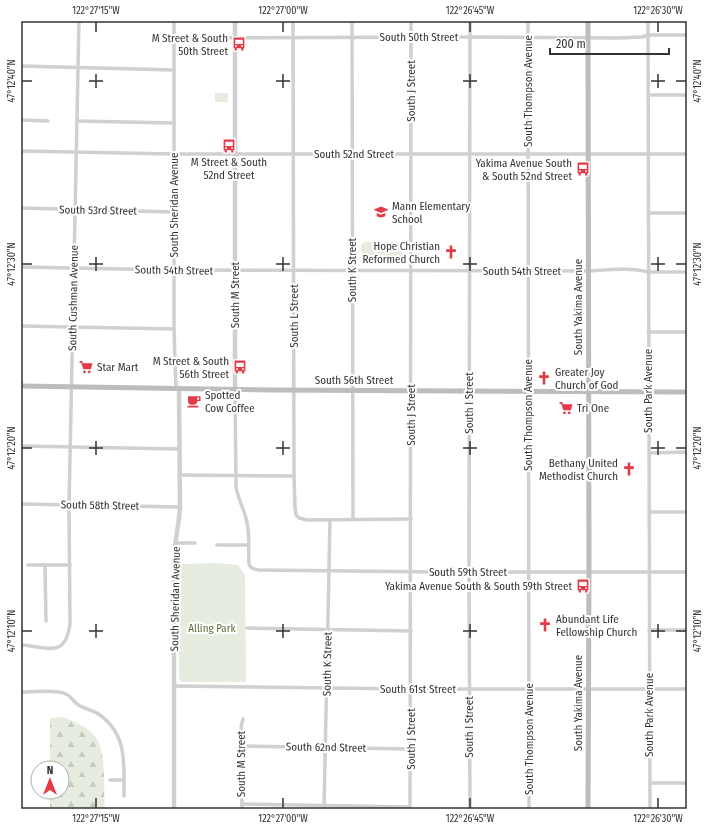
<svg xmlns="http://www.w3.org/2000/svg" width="708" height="830" font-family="'Fira Sans Condensed',sans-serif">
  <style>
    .green { fill: #e6ecdf }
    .forest { fill: url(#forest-firs) }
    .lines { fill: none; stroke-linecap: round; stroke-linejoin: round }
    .minor { stroke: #d0d0d0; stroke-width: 3.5 }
    .tertiary { stroke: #d0d0d0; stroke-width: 4.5 }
    .secondary { stroke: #bdbdbd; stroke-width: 5 }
    .ticks { fill: none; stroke: #333; stroke-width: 1.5 }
    .labels { text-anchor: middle; stroke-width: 4; stroke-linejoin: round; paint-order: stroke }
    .street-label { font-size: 11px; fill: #333; stroke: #fff }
    .poi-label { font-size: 11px; fill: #333; stroke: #fff; text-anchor: end }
    .park-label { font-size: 11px; fill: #56703f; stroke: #fff }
    .neatline { fill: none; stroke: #333; stroke-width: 1.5 }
    .ticks-label { font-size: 10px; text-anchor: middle; fill: #333 }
  </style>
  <defs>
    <pattern id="forest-firs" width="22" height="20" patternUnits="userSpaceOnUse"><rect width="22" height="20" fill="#e6ecdf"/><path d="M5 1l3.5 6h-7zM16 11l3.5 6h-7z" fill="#c6cbc0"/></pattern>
  </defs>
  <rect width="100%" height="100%" fill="#fff"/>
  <!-- green -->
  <g class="green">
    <rect x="215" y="93" width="13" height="9"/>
    <path d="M365,242H401L403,243V259L400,262L365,261L362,258L361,245Z"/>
    <path d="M178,563L183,564L215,563L238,565L245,575L246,682H182L179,680Z"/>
  </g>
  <!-- forest -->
  <path class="forest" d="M64,717C74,722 88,727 95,736C107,750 103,790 105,809H50V792H62V768H50V718Z"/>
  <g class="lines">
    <!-- minor -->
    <g class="minor">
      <path d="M174,21V329L176,389"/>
      <path d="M293,21L294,476L295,508L296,515L299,518L307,520L411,519"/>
      <path d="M352,21L353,519"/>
      <path d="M528,21L529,809"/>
      <path d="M648,21L650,809"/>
      <path d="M174,38L470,37L618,38L642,37L648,35H687"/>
      <path d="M21,66L174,70"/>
      <path d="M648,95H687"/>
      <path d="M21,120L48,121"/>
      <path d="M77,121L174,123"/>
      <path d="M21,151L174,154H687"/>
      <path d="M21,208L174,212"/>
      <path d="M648,213H687"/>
      <path d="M21,267L174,270L588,271C607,270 630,267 648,272H687"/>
      <path d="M21,326L174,329"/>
      <path d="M648,332H687"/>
      <path d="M235,390L236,487C238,500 245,510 247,523C250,536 248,550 249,564C251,569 254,569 259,570L439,572H687"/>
      <path d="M21,446L179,449"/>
      <path d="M649,453L687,452"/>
      <path d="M179,475L294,476"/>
      <path d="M21,504L180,507"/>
      <path d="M649,512H687"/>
      <path d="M176,543H195"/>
      <path d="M217,545H248"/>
      <path d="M28,565H70"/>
      <path d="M45,565L46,621"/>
      <path d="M247,628L411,631"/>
      <path d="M649,630H687"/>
      <path d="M21,645C46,646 65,660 70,624L69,505L79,21"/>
      <path d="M174,686L411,689H687"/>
      <path d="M21,692C31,692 58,689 66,694C72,697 74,703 80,706C86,709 91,710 97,713C128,733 124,764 124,796"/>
      <path d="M242,746L410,749"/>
      <path d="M110,780H124"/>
      <path d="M650,783H687"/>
      <path d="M242,804L410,807"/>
      <path d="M242,809L241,727L243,719"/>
      <path d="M324,809L330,520"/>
      <path d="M410,809L411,21"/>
      <path d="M470,809L469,572L470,21"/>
    </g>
    <!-- tertiary -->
    <g class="tertiary">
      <path d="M235,21V390"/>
      <path d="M174,809V559C175,541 179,524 180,507L179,389"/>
    </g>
    <!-- secondary -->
    <g class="secondary">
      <path d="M21,386L273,390L687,392"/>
      <path d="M588,809L589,571L588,21"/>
    </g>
  </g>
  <!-- ticks -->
  <path class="ticks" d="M96,22V32M283,22V32M470,22V32M658,22V32M96,74V88M283,74V88M470,74V88M658,74V88M22,81H32M89,81H103M276,81H290M463,81H477M651,81H665M676,81H686M96,257V271M283,257V271M470,257V271M658,257V271M22,264H32M89,264H103M276,264H290M463,264H477M651,264H665M676,264H686M96,441V455M283,441V455M470,441V455M658,441V455M22,448H32M89,448H103M276,448H290M463,448H477M651,448H665M676,448H686M96,624V638M283,624V638M470,624V638M658,624V638M22,631H32M89,631H103M276,631H290M463,631H477M651,631H665M676,631H686M96,798V808M283,798V808M470,798V808M658,798V808"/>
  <!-- icons -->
  <defs>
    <g id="bus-bare" transform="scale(1.08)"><path d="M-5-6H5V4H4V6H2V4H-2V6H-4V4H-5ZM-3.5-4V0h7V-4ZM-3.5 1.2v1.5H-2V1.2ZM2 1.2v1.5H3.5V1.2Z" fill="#e63946" stroke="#fff" stroke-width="2.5" paint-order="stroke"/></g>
    <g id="school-bare" transform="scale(1.08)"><path d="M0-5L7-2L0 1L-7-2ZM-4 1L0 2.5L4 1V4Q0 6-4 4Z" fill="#e63946" stroke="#fff" stroke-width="2.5" paint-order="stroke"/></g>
    <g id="church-bare" transform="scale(1.08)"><path d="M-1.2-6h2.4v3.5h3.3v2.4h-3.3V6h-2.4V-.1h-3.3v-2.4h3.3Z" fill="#e63946" stroke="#fff" stroke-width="2.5" paint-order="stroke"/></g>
    <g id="supermarket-bare" transform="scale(1.08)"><path d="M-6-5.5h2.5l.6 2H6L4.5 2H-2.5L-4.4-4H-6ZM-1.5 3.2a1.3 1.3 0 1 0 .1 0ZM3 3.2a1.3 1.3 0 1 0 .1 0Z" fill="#e63946" stroke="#fff" stroke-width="2.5" paint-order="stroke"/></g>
    <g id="cafe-bare" transform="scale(1.08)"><path d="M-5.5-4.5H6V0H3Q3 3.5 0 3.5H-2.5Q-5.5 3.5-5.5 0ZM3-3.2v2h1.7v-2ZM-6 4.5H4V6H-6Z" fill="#e63946" stroke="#fff" stroke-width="2.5" paint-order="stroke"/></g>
  </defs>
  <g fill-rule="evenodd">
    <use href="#bus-bare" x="239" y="44"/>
    <use href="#bus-bare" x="229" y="146"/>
    <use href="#bus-bare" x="583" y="169"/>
    <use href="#school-bare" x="381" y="212"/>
    <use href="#church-bare" x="451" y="252"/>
    <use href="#supermarket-bare" x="86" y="367"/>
    <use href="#bus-bare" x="240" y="367"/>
    <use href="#church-bare" x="544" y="378"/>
    <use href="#cafe-bare" x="194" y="401"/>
    <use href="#supermarket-bare" x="566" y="408"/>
    <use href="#church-bare" x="629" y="469"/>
    <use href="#bus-bare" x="583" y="586"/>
    <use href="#church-bare" x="545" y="625"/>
  </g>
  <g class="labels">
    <!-- street labels -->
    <g class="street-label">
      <text x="419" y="41">South 50th Street</text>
      <text transform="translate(411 91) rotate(-90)" y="4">South J Street</text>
      <text transform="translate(528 91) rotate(-90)" y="4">South Thompson Avenue</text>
      <text x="354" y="158">South 52nd Street</text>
      <text transform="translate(174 205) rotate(-90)" y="4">South Sheridan Avenue</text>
      <text transform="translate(98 210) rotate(1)" y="4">South 53rd Street</text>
      <text transform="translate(174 270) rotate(1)" y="4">South 54th Street</text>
      <text transform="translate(352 270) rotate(-90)" y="4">South K Street</text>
      <text x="522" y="275">South 54th Street</text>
      <text transform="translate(235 295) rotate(-90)" y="4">South M Street</text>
      <text transform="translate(73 298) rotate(-89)" y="4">South Cushman Avenue</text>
      <text transform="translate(578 307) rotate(-90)" y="4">South Yakima Avenue</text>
      <text transform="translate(294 316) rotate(-90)" y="4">South L Street</text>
      <text x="354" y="384">South 56th Street</text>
      <text transform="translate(648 391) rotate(-90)" y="4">South Park Avenue</text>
      <text transform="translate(469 403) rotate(-90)" y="4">South I Street</text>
      <text transform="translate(411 415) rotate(-90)" y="4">South J Street</text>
      <text transform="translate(528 415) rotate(-90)" y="4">South Thompson Avenue</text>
      <text transform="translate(100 505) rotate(1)" y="4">South 58th Street</text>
      <text x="468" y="576">South 59th Street</text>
      <text transform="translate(175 599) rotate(-89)" y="4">South Sheridan Avenue</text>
      <text transform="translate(327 664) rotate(-89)" y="4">South K Street</text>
      <text x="418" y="693">South 61st Street</text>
      <text transform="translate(578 703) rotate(-90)" y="4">South Yakima Avenue</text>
      <text transform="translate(649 715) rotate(-90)" y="4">South Park Avenue</text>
      <text transform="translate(469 727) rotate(-90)" y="4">South I Street</text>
      <text transform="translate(411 739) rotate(-90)" y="4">South J Street</text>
      <text transform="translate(529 739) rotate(-90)" y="4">South Thompson Avenue</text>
      <text transform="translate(326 747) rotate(1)" y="4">South 62nd Street</text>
      <text transform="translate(241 764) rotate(-90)" y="4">South M Street</text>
    </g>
    <!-- poi labels -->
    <g class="poi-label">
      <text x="228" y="42">M Street &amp; South<tspan x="228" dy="13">50th Street</tspan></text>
      <text x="229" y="166" text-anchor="middle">M Street &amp; South<tspan x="229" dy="13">52nd Street</tspan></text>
      <text x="572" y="167">Yakima Avenue South<tspan x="572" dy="13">&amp; South 52nd Street</tspan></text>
      <text x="392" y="210" text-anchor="start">Mann Elementary<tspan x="392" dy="13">School</tspan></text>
      <text x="440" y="250">Hope Christian<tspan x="440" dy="13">Reformed Church</tspan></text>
      <text x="229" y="365">M Street &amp; South<tspan x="229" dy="13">56th Street</tspan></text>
      <text x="97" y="371" text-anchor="start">Star Mart</text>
      <text x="555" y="376" text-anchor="start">Greater Joy<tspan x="555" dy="13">Church of God</tspan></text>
      <text x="205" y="399" text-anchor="start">Spotted<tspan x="205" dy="13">Cow Coffee</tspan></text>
      <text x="577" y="412" text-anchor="start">Tri One</text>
      <text x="618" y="467">Bethany United<tspan x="618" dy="13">Methodist Church</tspan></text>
      <text x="572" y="590">Yakima Avenue South &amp; South 59th Street</text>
      <text x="556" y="623" text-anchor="start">Abundant Life<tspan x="556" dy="13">Fellowship Church</tspan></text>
    </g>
    <!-- park labels -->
    <g class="park-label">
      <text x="212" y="632">Alling Park</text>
    </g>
  </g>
  <!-- border -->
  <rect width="708" height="830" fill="none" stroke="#ffffff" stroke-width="44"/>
  <!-- north arrow -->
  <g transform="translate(50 780)"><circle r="19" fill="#ffffff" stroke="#adadad"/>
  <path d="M0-3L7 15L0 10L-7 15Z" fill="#e63946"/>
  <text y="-6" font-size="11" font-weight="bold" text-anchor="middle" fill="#333333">N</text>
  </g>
  <!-- scale -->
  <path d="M550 48v6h119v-6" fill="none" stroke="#333333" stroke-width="2"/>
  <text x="556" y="48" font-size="12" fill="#333333" stroke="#ffffff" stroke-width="3" paint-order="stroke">200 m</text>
  <rect x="22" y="22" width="664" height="786" class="neatline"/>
  <g class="ticks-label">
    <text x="96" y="14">122°27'15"W</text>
    <text x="283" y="14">122°27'00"W</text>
    <text x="470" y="14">122°26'45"W</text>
    <text x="658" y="14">122°26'30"W</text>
    <text transform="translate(11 81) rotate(-90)" y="4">47°12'40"N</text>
    <text transform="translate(697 81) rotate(-90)" y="4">47°12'40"N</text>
    <text transform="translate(11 264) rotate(-90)" y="4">47°12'30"N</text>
    <text transform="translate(697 264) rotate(-90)" y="4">47°12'30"N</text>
    <text transform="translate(11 448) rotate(-90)" y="4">47°12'20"N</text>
    <text transform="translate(697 448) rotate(-90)" y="4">47°12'20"N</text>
    <text transform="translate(11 631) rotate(-90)" y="4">47°12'10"N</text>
    <text transform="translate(697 631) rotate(-90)" y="4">47°12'10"N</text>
    <text x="96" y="822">122°27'15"W</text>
    <text x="283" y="822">122°27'00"W</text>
    <text x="470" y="822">122°26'45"W</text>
    <text x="658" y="822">122°26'30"W</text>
  </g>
</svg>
